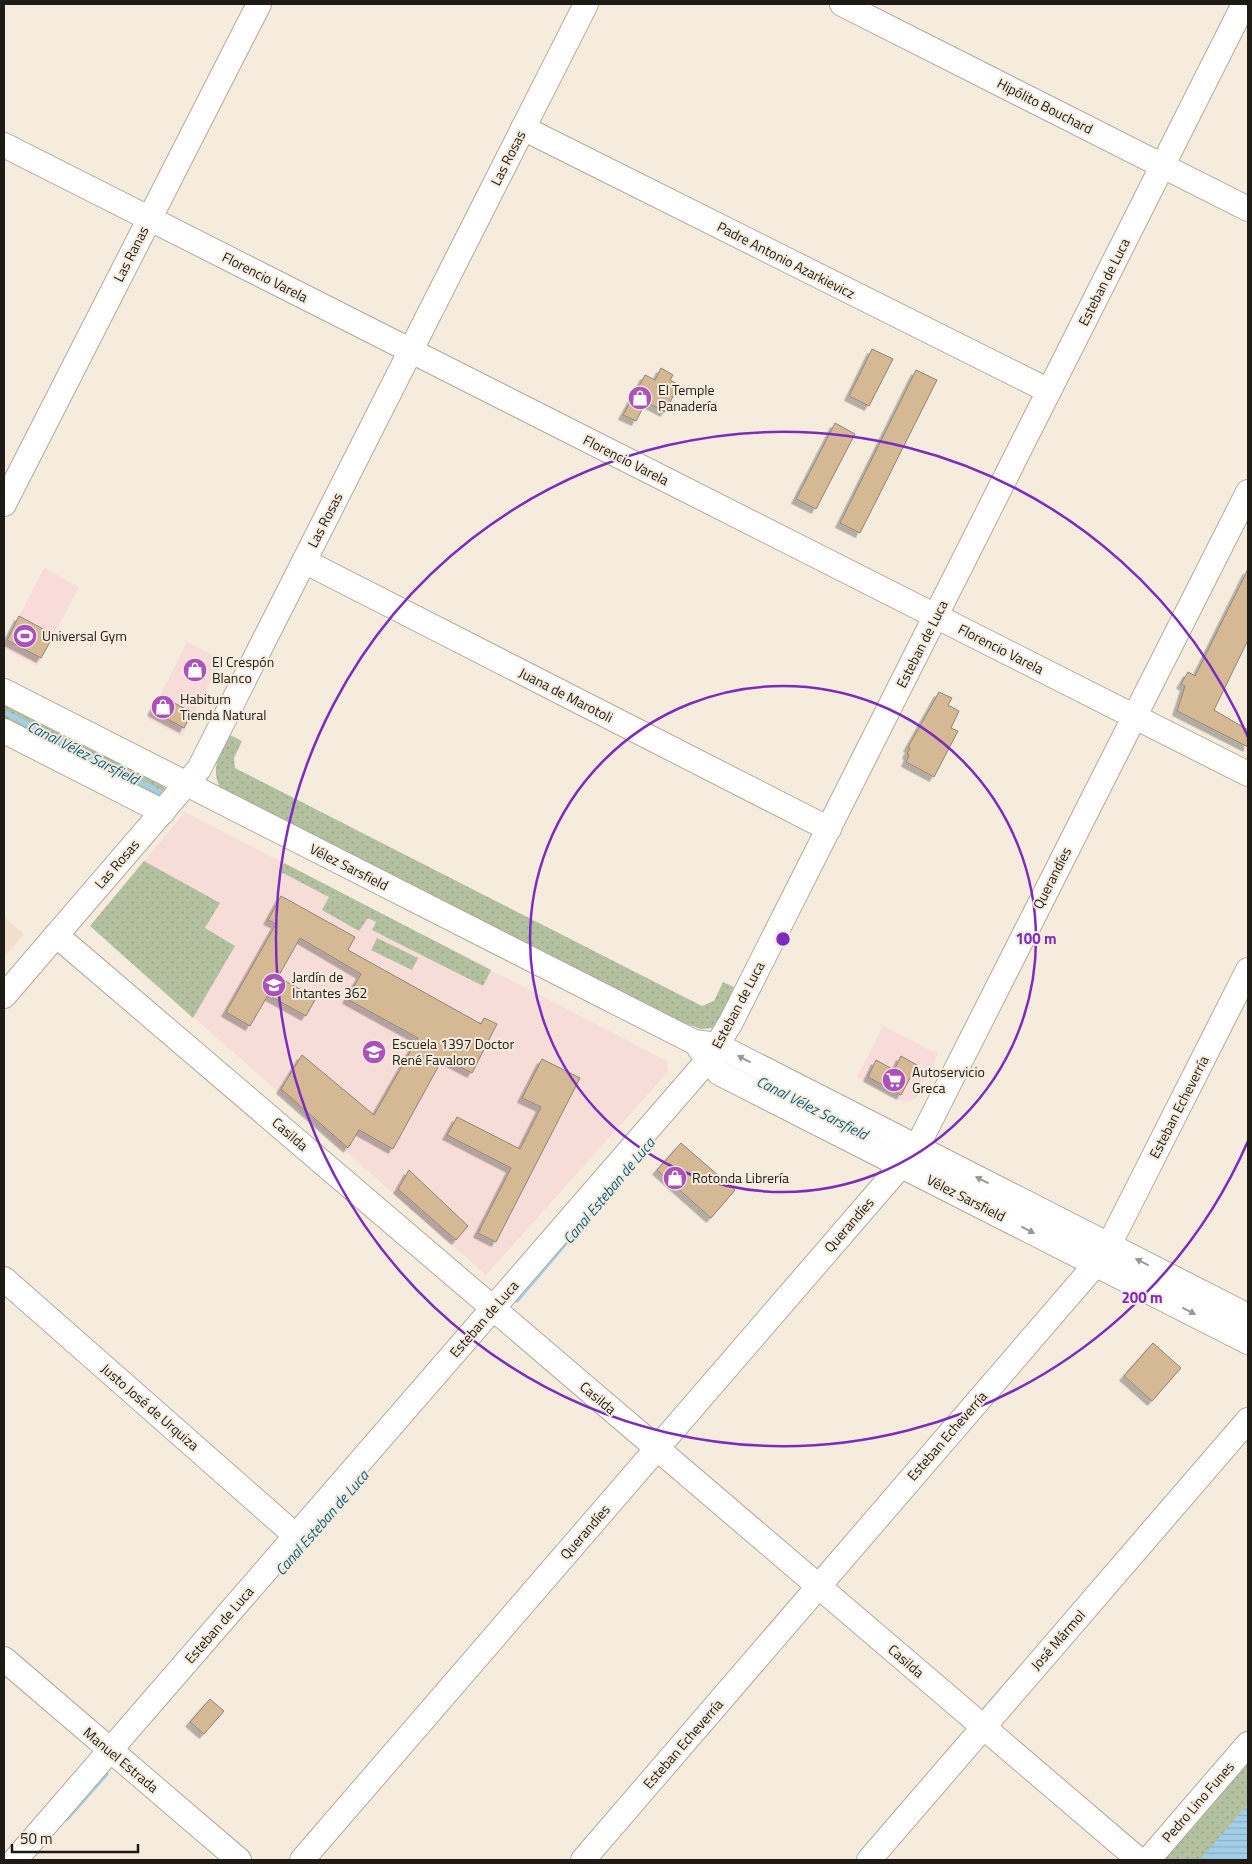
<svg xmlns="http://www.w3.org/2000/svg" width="1252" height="1864" font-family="'Titillium Web',sans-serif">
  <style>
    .commercial { fill: #f7dcd9 }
    .education { fill: #f7ddd7 }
    .built { fill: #efdfcb }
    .grass { fill: url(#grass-dots) }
    .water { fill: url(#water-rules) }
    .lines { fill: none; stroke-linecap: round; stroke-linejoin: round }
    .stream { stroke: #a2cee7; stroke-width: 5 }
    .building { fill: #d4b994; stroke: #8d8477; filter: url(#shadow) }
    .minor-casing { stroke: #b3a99c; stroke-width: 26 }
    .minor { stroke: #fff; stroke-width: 24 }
    .oneway { fill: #9a9896 }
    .ring { fill: none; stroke: #7b2cbf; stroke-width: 2.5 }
    .labels { text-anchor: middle; stroke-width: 4; stroke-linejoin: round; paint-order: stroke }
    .street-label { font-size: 14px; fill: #1e1a16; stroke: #f6ecde }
    .poi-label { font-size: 14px; fill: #1e1a16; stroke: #f6ecde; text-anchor: start }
    .water-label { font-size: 15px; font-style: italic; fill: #115e80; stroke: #f6ecde }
    .centre { fill: #7b2cbf; stroke: #f6ecde; stroke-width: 2.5 }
    .ring-label { font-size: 15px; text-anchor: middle; font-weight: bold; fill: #7b2cbf; stroke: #f6ecde; stroke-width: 4; stroke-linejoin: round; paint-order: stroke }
  </style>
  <defs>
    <pattern id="grass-dots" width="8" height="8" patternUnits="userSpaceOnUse" patternTransform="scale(1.25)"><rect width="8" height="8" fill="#b3c1a1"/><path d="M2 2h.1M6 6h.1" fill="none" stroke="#9aa58a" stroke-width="1.8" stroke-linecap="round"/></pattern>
    <pattern id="water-rules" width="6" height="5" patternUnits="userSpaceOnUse" patternTransform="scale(1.25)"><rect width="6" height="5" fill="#a2cee7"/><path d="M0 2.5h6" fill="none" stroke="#8bb0c5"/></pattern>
    <filter id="shadow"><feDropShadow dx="-4.5" dy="4.5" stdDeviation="0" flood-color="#0004"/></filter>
  </defs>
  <rect width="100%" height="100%" fill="#f6ecde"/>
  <!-- commercial -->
  <g class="commercial">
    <path d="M44,568L79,587L37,666L4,648V646Z"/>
    <path d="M187,642L222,660L182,737L148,719Z"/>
    <path d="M883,1026L938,1054L915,1099L904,1102L857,1077Z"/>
  </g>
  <!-- education -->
  <path class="education" d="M185,812L667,1061L668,1072L486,1275L90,926Z"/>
  <!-- built -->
  <path class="built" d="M4,917L24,934L7,954L4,951Z"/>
  <!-- grass -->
  <g class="grass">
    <path d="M4,702L161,783L166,790L163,799L4,726Z"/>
    <path d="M230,735L242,741L234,758L235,768L702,1006L714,1001L723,982L734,987L719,1020L712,1028L701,1029L684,1023L220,788C210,766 220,755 230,735Z"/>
    <path d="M144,861L220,903L205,928L235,946L193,1018L90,926Z"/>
    <path d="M284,863L491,970L483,986L372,930L376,922L368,918L359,931L322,910L329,897L279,871Z"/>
    <path d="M377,938L418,958L412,970L371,950Z"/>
    <path d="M1248,1744V1860H1148Z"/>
  </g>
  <!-- water -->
  <path class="water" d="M1248,1804V1860H1200Z"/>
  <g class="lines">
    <!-- stream -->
    <g class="stream">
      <path d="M4,712L163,794"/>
      <path d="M517,1300L567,1241"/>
      <path d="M66,1819L106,1774"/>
    </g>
  </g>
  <!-- building -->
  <g class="building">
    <path d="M872,349L893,359L869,406L849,396Z"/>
    <path d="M661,368L673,375L670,380L679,385L665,412L646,402L636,421L623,415L645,375L655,380Z"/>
    <path d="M916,370L937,380L860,533L840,523Z"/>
    <path d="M835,423L855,434L816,509L796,499Z"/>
    <path d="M1248,569V640L1214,710L1248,730V747L1177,711L1185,686L1181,684L1188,672L1195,676Z"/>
    <path d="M19,616L54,635L41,658L7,640Z"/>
    <path d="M939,692L952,698L948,705L959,711L951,728L958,731L934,777L906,762L909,755L907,754L910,748L908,747Z"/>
    <path d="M160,696L192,712L184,728L152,711Z"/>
    <path d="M281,896L355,937L348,950L481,1024L484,1018L497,1024L472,1073L443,1058L393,1149L359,1130L348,1148L281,1089L302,1055L374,1115L418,1038L347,999L361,974L300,938L278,977L316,998L306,1016L268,995L250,1026L226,1012L276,924L268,920Z"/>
    <path d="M901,1056L917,1065L901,1095L868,1077L876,1060L894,1070Z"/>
    <path d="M542,1059L580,1078L496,1242L478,1233L511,1168L447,1135L457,1117L520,1149L541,1107L522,1098Z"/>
    <path d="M681,1143L735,1190L711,1218L657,1170Z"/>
    <path d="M409,1170L468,1226L456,1240L398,1189Z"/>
    <path d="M1153,1343L1181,1368L1152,1401L1124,1376Z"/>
    <path d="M210,1699L224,1711L204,1734L190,1722Z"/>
  </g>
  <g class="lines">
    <!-- minor casing -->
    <g class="minor-casing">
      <g id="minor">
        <path d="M842,4L1248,209"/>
        <path d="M523,128L1049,391"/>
        <path d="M4,145L1248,774"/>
        <path d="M4,504L259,4"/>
        <path d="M304,561L829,829"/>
        <path d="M4,691L694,1042L717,1045L1248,1316"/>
        <path d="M4,731L163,812"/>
        <path d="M56,935L1139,1860"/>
        <path d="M4,996L199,769L586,4"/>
        <path d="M699,1048L719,1073L1248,1342"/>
        <path d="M4,1279L296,1536"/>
        <path d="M4,1659L239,1860"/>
        <path d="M15,1860L708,1060L731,1022L1244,4"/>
        <path d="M302,1860L917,1147L1248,492"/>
        <path d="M583,1860L1096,1264L1109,1245L1248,970"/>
        <path d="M869,1860L1248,1420"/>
        <path d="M1148,1860L1248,1744"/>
      </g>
    </g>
    <!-- minor -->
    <use href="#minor" class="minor"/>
  </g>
  <!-- one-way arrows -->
  <defs><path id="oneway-solid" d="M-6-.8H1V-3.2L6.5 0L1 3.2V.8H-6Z" transform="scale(1.25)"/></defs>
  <g class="oneway">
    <use href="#oneway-solid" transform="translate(744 1059) rotate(-153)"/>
    <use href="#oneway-solid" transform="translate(982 1180) rotate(-153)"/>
    <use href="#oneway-solid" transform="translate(1028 1230) rotate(27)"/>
    <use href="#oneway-solid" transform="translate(1142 1262) rotate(-153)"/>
    <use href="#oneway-solid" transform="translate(1189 1311) rotate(27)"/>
  </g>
  <!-- distance rings -->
  <g class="ring">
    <circle cx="783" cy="939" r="253"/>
    <path d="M1248 1141A507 507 0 1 1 1248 737"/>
  </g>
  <!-- icons -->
  <defs>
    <g id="shop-disc" transform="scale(1.25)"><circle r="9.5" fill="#ac51bb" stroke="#f6ecde"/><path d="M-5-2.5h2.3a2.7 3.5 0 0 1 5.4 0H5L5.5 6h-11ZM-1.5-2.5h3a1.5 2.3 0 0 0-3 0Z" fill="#fff"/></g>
    <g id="stadium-disc" transform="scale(1.25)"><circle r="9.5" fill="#ac51bb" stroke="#f6ecde"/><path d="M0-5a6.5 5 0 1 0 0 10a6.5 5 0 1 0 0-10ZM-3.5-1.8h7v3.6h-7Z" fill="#fff"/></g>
    <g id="school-disc" transform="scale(1.25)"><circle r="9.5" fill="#ac51bb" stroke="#f6ecde"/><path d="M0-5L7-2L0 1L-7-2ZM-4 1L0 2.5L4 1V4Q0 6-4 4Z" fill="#fff"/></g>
    <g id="supermarket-disc" transform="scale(1.25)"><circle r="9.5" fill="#ac51bb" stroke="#f6ecde"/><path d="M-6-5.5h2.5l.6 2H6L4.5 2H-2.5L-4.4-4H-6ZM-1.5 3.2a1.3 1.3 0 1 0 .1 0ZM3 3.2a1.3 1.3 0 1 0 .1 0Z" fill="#fff"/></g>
  </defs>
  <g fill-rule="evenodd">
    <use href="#shop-disc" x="640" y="398"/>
    <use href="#stadium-disc" x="25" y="636"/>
    <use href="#shop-disc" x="195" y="670"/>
    <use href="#shop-disc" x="163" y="707"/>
    <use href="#school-disc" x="274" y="985"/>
    <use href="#school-disc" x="374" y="1052"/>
    <use href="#supermarket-disc" x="894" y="1080"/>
    <use href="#shop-disc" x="675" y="1178"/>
  </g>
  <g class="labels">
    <!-- street labels -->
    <g class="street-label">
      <text transform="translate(1045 106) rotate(27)" y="5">Hipólito Bouchard</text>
      <text transform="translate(508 158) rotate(-63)" y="5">Las Rosas</text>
      <text transform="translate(131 254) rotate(-63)" y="5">Las Ranas</text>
      <text transform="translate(786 260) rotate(27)" y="5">Padre Antonio Azarkievicz</text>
      <text transform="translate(265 277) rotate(27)" y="5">Florencio Varela</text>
      <text transform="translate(1104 282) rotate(-63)" y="5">Esteban de Luca</text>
      <text transform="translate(626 460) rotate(27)" y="5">Florencio Varela</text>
      <text transform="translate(325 520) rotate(-63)" y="5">Las Rosas</text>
      <text transform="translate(922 644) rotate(-63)" y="5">Esteban de Luca</text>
      <text transform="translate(1001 649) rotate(27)" y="5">Florencio Varela</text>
      <text transform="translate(566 695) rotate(27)" y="5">Juana de Marotoli</text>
      <text transform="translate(117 864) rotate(-49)" y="5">Las Rosas</text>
      <text transform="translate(349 867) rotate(27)" y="5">Vélez Sarsfield</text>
      <text transform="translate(1052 878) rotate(-63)" y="5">Querandíes</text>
      <text transform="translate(738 1005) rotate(-62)" y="5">Esteban de Luca</text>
      <text transform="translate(1179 1107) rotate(-63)" y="5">Esteban Echeverría</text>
      <text transform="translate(290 1134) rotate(41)" y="5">Casilda</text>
      <text transform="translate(966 1198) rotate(27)" y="5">Vélez Sarsfield</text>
      <text transform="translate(849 1225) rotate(-49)" y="5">Querandíes</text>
      <text transform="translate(484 1319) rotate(-49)" y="5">Esteban de Luca</text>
      <text transform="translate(598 1398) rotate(40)" y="5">Casilda</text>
      <text transform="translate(150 1407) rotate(41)" y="5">Justo José de Urquiza</text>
      <text transform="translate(947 1436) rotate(-49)" y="5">Esteban Echeverría</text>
      <text transform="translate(585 1532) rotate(-49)" y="5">Querandíes</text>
      <text transform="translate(219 1625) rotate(-49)" y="5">Esteban de Luca</text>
      <text transform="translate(1058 1640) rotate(-49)" y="5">José Mármol</text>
      <text transform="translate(906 1661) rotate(41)" y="5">Casilda</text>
      <text transform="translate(683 1744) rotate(-49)" y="5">Esteban Echeverría</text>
      <text transform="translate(121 1760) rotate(40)" y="5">Manuel Estrada</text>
      <text transform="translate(1198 1802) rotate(-49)" y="5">Pedro Lino Funes</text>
    </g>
    <!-- poi labels -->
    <g class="poi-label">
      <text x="658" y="395">El Temple<tspan x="658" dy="16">Panadería</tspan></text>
      <text x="42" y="641">Universal Gym</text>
      <text x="212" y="667">El Crespón<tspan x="212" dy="16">Blanco</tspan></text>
      <text x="180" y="704">Habitum<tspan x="180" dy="16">Tienda Natural</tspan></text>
      <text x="292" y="982">Jardín de<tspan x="292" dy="16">Intantes 362</tspan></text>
      <text x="392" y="1049">Escuela 1397 Doctor<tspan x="392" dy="16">René Favaloro</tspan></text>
      <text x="912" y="1077">Autoservicio<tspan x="912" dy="16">Greca</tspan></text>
      <text x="692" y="1183">Rotonda Librería</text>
    </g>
    <!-- water labels -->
    <g class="water-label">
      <text transform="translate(83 753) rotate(27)" y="5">Canal Vélez Sarsfield</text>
      <text transform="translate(812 1108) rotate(27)" y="5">Canal Vélez Sarsfield</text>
      <text transform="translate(609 1191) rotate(-50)" y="5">Canal Esteban de Luca</text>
      <text transform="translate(322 1523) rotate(-49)" y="5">Canal Esteban de Luca</text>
    </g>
  </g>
  <circle cx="783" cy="939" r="8" class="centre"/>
  <g class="ring-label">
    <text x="1036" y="944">100 m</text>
    <text x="1142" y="1303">200 m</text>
  </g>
  <!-- border -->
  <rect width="1252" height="1864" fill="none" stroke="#1e1a16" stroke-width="10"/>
  <!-- scale -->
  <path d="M12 1844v8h126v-8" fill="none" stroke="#1e1a16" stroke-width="2.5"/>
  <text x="20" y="1844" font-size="15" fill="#1e1a16" stroke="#f6ecde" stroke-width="4" paint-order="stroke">50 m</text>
</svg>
